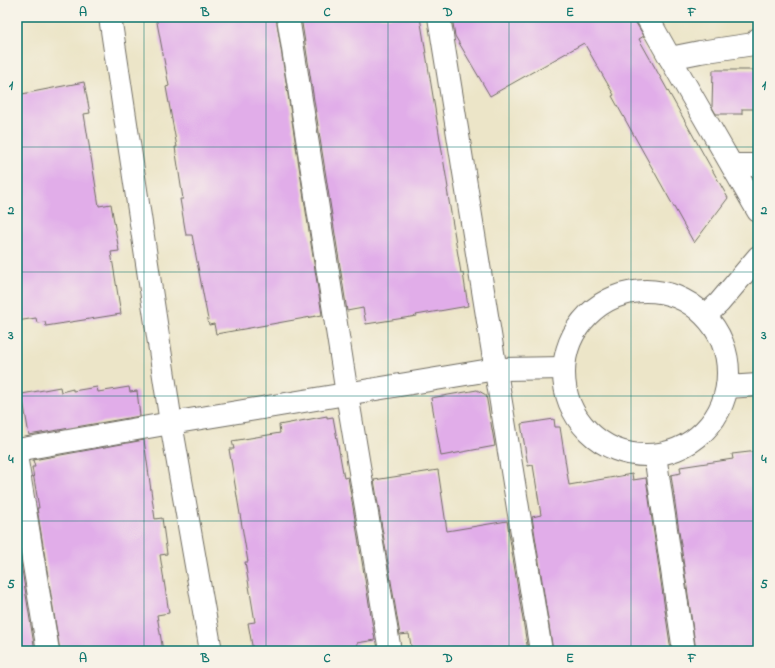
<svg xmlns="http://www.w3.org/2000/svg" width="775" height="668" font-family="'Indie Flower',sans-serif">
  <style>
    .building { fill: #e1ade9 }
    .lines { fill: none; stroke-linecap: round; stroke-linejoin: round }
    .minor-casing { stroke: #6f6c62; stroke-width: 24 }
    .minor { stroke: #fff; stroke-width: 22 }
    .grid { fill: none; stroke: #0f766e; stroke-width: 1; stroke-opacity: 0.55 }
    .neatline { fill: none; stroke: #0f766e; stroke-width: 1.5 }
    .grid-label { font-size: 13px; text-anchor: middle; font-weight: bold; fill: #0f766e }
  </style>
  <rect width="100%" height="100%" fill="#f7f3e8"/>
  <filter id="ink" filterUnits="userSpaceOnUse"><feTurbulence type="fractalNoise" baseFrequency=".025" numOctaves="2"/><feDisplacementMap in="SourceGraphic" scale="8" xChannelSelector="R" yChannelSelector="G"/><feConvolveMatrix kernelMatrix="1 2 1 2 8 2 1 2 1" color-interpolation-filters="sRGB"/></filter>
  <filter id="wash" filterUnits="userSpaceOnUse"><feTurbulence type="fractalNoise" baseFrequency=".012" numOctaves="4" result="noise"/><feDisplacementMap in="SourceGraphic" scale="16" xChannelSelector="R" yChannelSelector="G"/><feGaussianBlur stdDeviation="0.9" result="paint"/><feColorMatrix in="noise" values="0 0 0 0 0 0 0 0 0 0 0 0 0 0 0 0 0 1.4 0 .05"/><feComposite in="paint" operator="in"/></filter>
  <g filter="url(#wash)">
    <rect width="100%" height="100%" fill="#ece5c8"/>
    <g id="blocks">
      <!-- building -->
      <g class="building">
        <path d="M156,17H276L322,315L216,334L214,324L209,325L192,235H186L180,199H183L175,147H177L166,87L169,86Z"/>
        <path d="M301,17H420L448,188L447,189L461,273H463L468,306L416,315L417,316L366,324L363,308L347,311Z"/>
        <path d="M452,17H635L636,23L644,36L639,39L728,198L694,243L612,96L614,95L584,43L490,96L455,36Z"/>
        <path d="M713,70H758V109H742V114H716L712,107Z"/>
        <path d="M84,82L90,113L84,114L99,206L111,204L119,251L111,252L121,314L46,326L45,322L37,323L36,318L17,321V95Z"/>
        <path d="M60,387L61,392L73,389V391L97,387L98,392L129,387L130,392L137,391L140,416L29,435L22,394Z"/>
        <path d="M477,390L486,395L495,446L441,456L431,398Z"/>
        <path d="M327,416V418L333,417L344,478L348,477L375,640L357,643L359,651H253L248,623L255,622L245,562H248L229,449H234L232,441L280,433L279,425Z"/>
        <path d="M554,419L555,427H560L569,485L632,474L633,480L646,478L671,651H553L532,517L541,515L533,465L528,466L521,424Z"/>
        <path d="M144,440L155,519L162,518L167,554L160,555L169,613L157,615L163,651H60L37,508H39L32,467H35L33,460Z"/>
        <path d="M758,451V651H696L671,475L681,473L680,467L733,459L732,454Z"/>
        <path d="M438,470L447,531L507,521L528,651H412L409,634L400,635L374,480Z"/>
        <path d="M17,539L35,651H17Z"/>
      </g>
    </g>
  </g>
  <g filter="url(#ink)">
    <use href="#blocks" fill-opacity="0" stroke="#6f6c62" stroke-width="1"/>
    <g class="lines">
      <!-- minor casing -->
      <g class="minor-casing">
        <g id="minor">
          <path d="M110,17L171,423L211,651"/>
          <path d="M288,17L347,394L390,651"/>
          <path d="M439,17L541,651"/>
          <path d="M647,17L670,58L758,211"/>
          <path d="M670,58L700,52L754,44L758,39"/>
          <path d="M732,165H758"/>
          <circle cx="646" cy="373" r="82"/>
          <path d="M706,315L719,303L758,257"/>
          <path d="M727,387L758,385"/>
          <path d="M17,450L171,423L496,369L564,368"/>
          <path d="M655,455L684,651"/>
          <path d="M17,461L48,651"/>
        </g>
      </g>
      <!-- minor -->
      <use href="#minor" class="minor"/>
    </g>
  </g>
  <!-- grid -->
  <path class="grid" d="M144,17V651M266,17V651M388,17V651M509,17V651M631,17V651M17,147H758M17,272H758M17,396H758M17,521H758"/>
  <!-- margin -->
  <rect width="775" height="668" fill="none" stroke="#f7f3e8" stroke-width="44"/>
  <rect x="22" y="22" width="731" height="624" class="neatline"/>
  <g class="grid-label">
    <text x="83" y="16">A</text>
    <text x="205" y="16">B</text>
    <text x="327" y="16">C</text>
    <text x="448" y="16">D</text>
    <text x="570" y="16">E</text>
    <text x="692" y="16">F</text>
    <text x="11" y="89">1</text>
    <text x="764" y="89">1</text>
    <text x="11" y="214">2</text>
    <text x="764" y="214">2</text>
    <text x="11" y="339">3</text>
    <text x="764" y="339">3</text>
    <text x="11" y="463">4</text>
    <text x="764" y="463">4</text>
    <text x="11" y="588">5</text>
    <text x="764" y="588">5</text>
    <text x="83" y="662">A</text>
    <text x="205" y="662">B</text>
    <text x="327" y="662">C</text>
    <text x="448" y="662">D</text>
    <text x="570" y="662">E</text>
    <text x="692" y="662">F</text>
  </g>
</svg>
